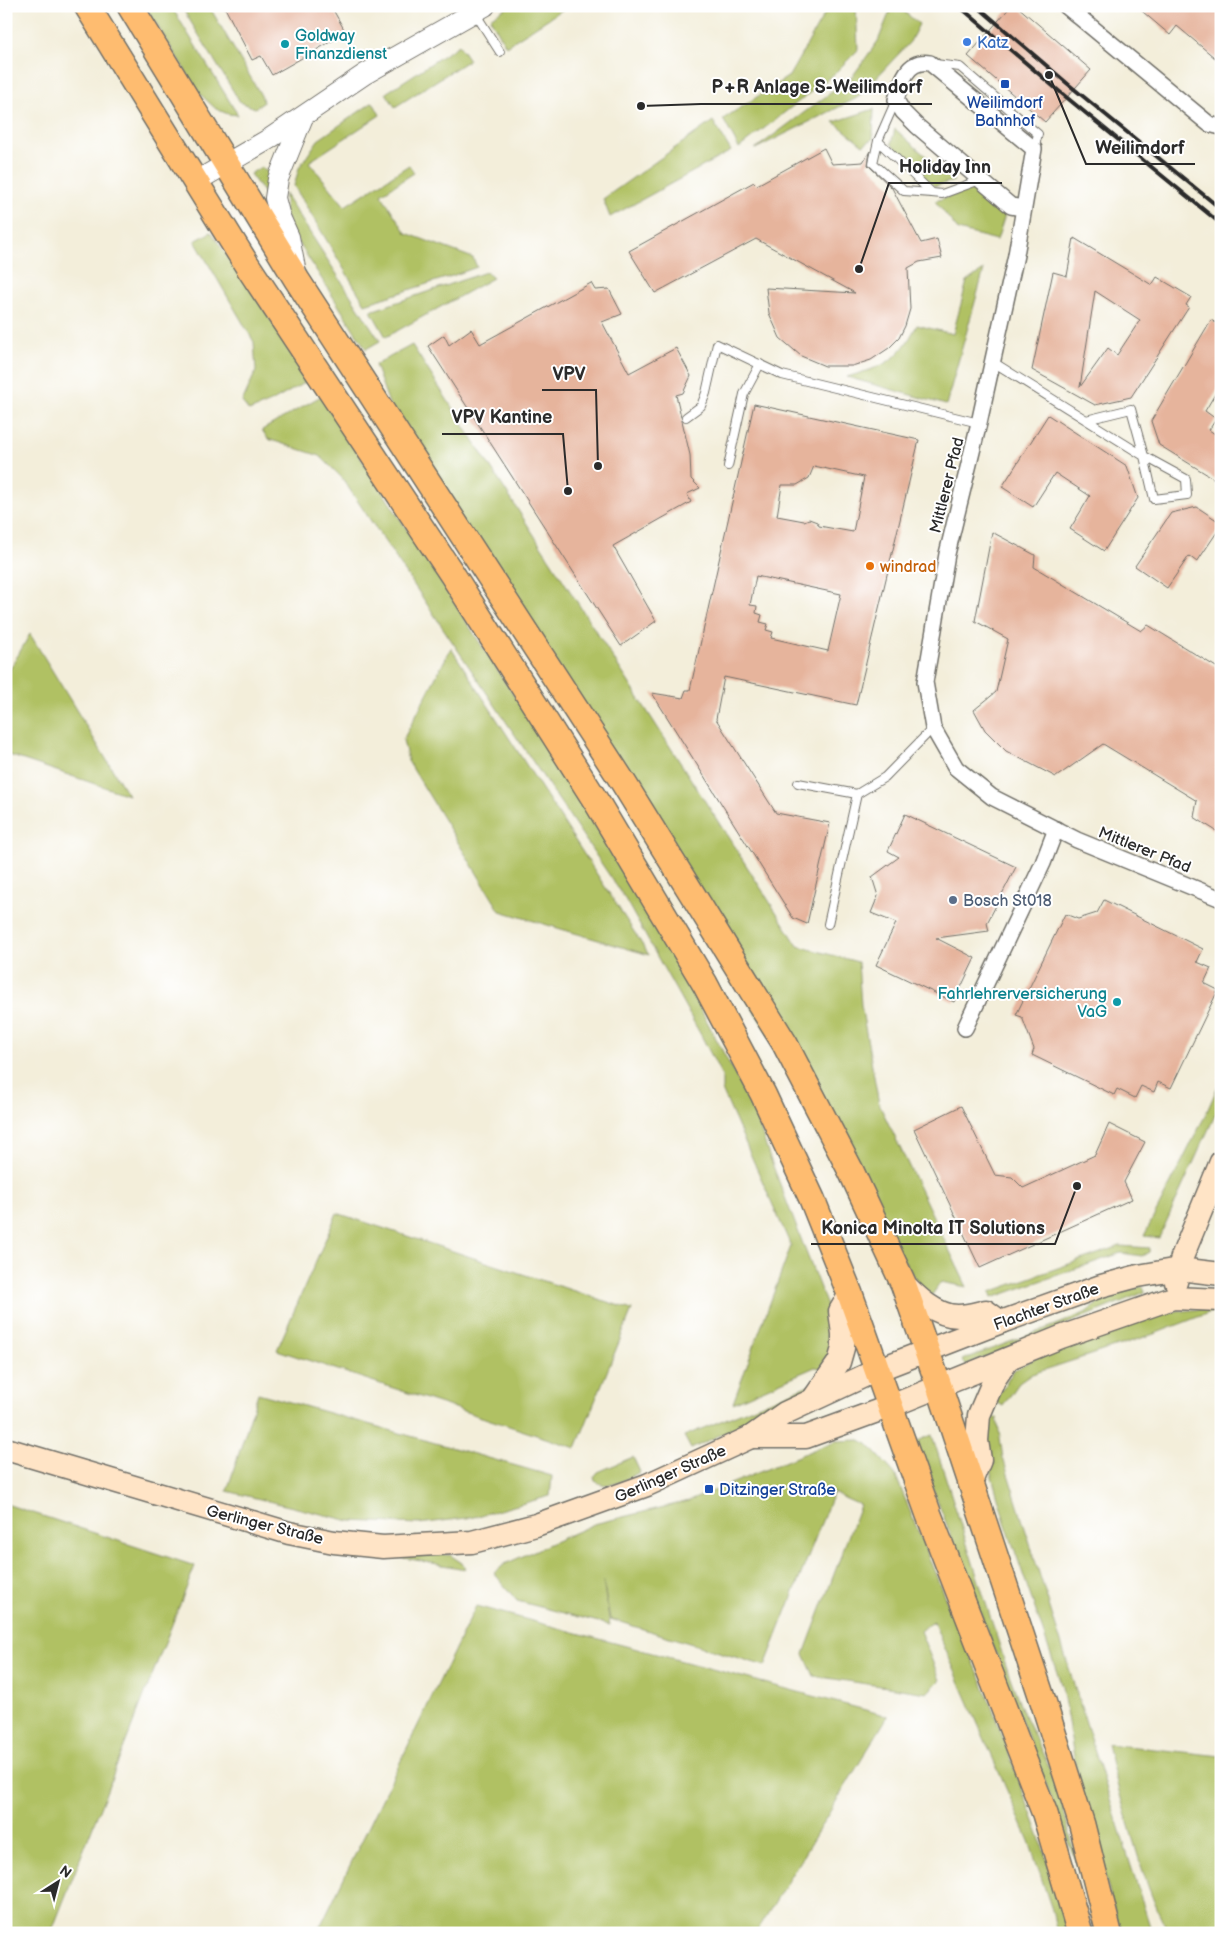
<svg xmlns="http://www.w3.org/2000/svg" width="1227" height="1939" font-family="'Balsamiq Sans',sans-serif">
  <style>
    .green { fill: #b0c164; stroke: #6e7648 }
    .building { fill: #e6b49c; fill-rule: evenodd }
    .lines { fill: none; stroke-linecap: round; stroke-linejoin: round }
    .service-casing { stroke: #716f68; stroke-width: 10 }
    .minor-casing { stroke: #716f68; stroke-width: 18 }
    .tertiary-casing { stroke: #716f68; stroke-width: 22 }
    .secondary-casing { stroke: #716f68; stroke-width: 25 }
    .primary-casing { stroke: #716f68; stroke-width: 28 }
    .service { stroke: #fff; stroke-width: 8 }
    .minor { stroke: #fff; stroke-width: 15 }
    .tertiary { stroke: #fff; stroke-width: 20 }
    .secondary { stroke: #ffe4c6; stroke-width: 22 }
    .primary { stroke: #febc70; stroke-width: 25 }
    .rail { stroke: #2b2b2b; stroke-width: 4 }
    .shop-dot { fill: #3f7fe0; stroke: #fff; stroke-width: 2 }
    .culture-dot { fill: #0f9aa8; stroke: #fff; stroke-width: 2 }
    .transit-dot { fill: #1a4fb4; stroke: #fff; stroke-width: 2 }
    .food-dot { fill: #e8710a; stroke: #fff; stroke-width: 2 }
    .service-dot { fill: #5c6f8a; stroke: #fff; stroke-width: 2 }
    .labels { text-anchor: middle; stroke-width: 4; stroke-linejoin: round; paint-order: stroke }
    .culture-label { font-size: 16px; fill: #0d838f; stroke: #fff; text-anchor: start }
    .shop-label { font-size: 16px; fill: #366cbe; stroke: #fff; text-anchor: start }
    .transit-label { font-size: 16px; fill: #164399; stroke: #fff }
    .street-label { font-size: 16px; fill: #2b2b2b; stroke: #fff }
    .food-label { font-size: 16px; fill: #c56008; stroke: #fff; text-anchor: start }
    .service-label { font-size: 16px; fill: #4e5e75; stroke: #fff; text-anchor: start }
    .leader { fill: none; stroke: #2b2b2b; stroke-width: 2 }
    .callout-dot { fill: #2b2b2b; stroke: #fff; stroke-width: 2 }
    .callout-label { font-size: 18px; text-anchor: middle; font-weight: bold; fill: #2b2b2b; stroke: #fff; stroke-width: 4; stroke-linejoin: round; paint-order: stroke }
  </style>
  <rect width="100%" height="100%" fill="#fff"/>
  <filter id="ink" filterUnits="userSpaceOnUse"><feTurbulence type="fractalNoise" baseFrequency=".02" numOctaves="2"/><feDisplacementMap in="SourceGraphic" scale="10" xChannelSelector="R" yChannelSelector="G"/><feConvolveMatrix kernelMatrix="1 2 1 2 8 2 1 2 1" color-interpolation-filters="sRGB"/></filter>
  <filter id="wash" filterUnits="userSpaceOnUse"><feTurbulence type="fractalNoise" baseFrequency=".0096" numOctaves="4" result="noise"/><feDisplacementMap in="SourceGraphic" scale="20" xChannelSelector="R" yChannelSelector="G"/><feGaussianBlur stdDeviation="1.12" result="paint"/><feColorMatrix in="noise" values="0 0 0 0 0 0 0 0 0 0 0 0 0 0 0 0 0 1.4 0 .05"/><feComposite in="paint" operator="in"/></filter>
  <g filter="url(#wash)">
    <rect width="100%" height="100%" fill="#f3eeda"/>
    <!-- green -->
    <g class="green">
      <path d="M145,6H171L238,115L228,114L216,109L200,94Z"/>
      <path d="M181,6H209L262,97L263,103L255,108L240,102Z"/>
      <path d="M509,6H568L506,46L490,18Z"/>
      <path d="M829,6H856L858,50L834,74L739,148L723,119L789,76Z"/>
      <path d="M892,6H897L919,24L910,42L857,98L755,149L852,77L878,41Z"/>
      <path d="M459,45L469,60L395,107L386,93Z"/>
      <path d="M373,102L380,115L309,162L345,206L409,165L414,173L381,194L406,233L473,258L477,267L452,276L365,304L294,186L299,168L318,140Z"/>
      <path d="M874,109L873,139L863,145L834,122Z"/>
      <path d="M713,121L731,151L610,217L603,199Z"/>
      <path d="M895,129L954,181L934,186L891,144Z"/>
      <path d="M261,167L271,174L266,196L250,174Z"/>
      <path d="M980,187L1007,209L997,240L958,230L935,201Z"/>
      <path d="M285,194L380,341L366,349L292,232L285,214Z"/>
      <path d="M211,232L311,379L271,402L249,411L242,402L256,371L254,342L195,241Z"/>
      <path d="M984,270L946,405L847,377C886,365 897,363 917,325L953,334L967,281Z"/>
      <path d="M486,272L493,278L386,337L371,311Z"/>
      <path d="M412,345L798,946L858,962L861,1005L879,1104L967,1287L941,1282L932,1295L917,1282L391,409L375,365Z"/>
      <path d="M321,396L525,713L651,914L756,1115L768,1153L830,1314L833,1344L825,1369L815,1367L733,1403L791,1246L722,1090V1076L702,1037L624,897L342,478L320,456L268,439L262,430Z"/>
      <path d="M30,634L128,795L6,754V676Z"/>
      <path d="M451,648L649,955L500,911L408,761L403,740Z"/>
      <path d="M1221,1079V1102L1159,1238L1144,1236L1205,1116Z"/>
      <path d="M337,1213L632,1310L576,1448L277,1350Z"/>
      <path d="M1120,1246L1150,1248L1149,1252L1142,1256L1121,1253L992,1298L990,1292Z"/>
      <path d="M1143,1286L1145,1292L966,1365L962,1360L1061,1323L1085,1313L1102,1300L1118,1292Z"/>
      <path d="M1211,1308L1216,1310L1154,1334L1032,1374L1019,1383L1003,1406L995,1401L1014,1370L1037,1357L1164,1313Z"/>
      <path d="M816,1382L801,1396L691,1449L684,1436Z"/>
      <path d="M258,1393L552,1476L550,1496L474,1517L419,1524L350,1521L227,1491Z"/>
      <path d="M988,1415L997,1418L1003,1458L1152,1933H1120L1075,1763L1062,1687L1005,1522L985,1452Z"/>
      <path d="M932,1435L1008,1672L1025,1717L1046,1760L1061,1800L1079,1870L915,1442Z"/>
      <path d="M860,1440L868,1444L895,1474L948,1605L982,1681L1039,1835L1070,1933H1057L1052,1910L1029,1841L933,1621L920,1631L940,1680L927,1693L814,1676L804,1654L860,1505L833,1493L765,1666L610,1619L603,1581L610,1625L517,1601L494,1573L505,1564L594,1524L689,1501L835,1441Z"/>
      <path d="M633,1457L640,1472C625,1479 610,1491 595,1481L594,1477L598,1472Z"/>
      <path d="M6,1504L195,1566L51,1933H6Z"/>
      <path d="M450,1555L462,1563L465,1569L393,1556Z"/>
      <path d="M476,1606L888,1716L756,1933H317Z"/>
      <path d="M1107,1744L1221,1756V1933H1169C1152,1902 1142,1870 1132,1836C1123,1806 1114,1775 1107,1744Z"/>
    </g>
    <g id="blocks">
      <!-- building -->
      <g class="building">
        <path d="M224,6H331L346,33L272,75L261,56L252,60Z"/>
        <path d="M1011,6H1017L1091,70L1045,122L968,56Z"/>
        <path d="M1136,6H1221V63L1177,26L1170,35Z"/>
        <path d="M824,148L832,164L863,162L870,151L868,165L892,188L921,243L937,239L942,258L919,262L908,268L910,309L905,326L899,338L889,348L871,360L852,366H825L801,356L780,338L769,313L766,288L855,293L756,239L655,293L629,251L754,182L757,185Z"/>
        <path d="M1074,238L1152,285L1157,277L1191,297L1186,305L1189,307L1131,397L1095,405L1032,370L1053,272L1067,276ZM1095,291L1140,320L1117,355L1108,348L1080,387Z"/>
        <path d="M591,283L595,290L609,289L622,314L602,322L629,373L676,348L691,376L683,393L676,395L690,455L691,479L700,488L687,494L691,502L613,546L656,621L621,646L428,346L444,335L449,345L471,329L480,344Z"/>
        <path d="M1211,320L1221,326V384L1205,411L1216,419L1209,430L1221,438V483L1159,445L1151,421Z"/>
        <path d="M754,404L919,440L856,705L724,677L716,719L776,813L830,823L807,924L793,918L652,693L683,698L686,690H690ZM814,466L864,477L853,532L819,526L817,522L809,519L804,521L777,516L782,485H797L809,478ZM756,576L841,594L828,651L771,638L773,632L766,630L768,624L760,622L762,615L756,613L757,606L750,605Z"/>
        <path d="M1048,415L1127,466L1138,498L1104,551L1070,529L1090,496L1055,473L1033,507L1002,487Z"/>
        <path d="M1197,507L1221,523V526L1197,562L1189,556L1167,588L1135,566L1171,513Z"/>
        <path d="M992,532L1035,555L1034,567L1141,631L1148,625L1221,670V834L1194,817L1197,801L1103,744L1056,777L1006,751L985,730L974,710L996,692L1008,639L975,621Z"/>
        <path d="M905,814L1016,867L987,923L989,931L936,938L975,958L954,1002L876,965L896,923L871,913L878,896L872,877L899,857L888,851Z"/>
        <path d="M1104,900L1203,949L1197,962L1211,968L1204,983L1218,990L1171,1088L1158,1082L1154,1092L1141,1086L1135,1098L1117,1089L1114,1095L1032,1055L1034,1049L1022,1017L1016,1015L1065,914L1078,919L1097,913Z"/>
        <path d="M961,1106L995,1175L1012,1177L1023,1188L1095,1155L1109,1124L1145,1142L1124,1182L1132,1199L980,1268L914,1129Z"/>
      </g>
    </g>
  </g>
  <g filter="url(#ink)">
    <use href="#blocks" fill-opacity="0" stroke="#716f68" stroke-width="1"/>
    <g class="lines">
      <!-- service casing -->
      <g class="service-casing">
        <g id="service">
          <path d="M475,13L500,52"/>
          <path d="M935,64L960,67L1038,134L1034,149"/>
          <path d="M896,100L878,141L932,193L942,194L980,180"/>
          <path d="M878,141L873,163L904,191L932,193"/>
          <path d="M993,362L1144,456L1154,499L1187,495L1186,479L1144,456L1131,409L1086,420"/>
          <path d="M686,417L701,406L706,393L717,344L782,375L979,423"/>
          <path d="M728,466L744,394L760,364"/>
          <path d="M798,783L857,794"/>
          <path d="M828,924L857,794L885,777L933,728"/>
        </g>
      </g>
      <!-- minor casing -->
      <g class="minor-casing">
        <g id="minor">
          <path d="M1066,6L1209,124L1221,127"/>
          <path d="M1023,208L1011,206L917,126L903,112L896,100C901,82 907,59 930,63L1034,149L1016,255L979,423L947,554L925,682L933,728L956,768L992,797L1077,840L1221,899"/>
          <path d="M965,1028L1043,863L1056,829"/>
        </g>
      </g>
      <!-- tertiary casing -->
      <g class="tertiary-casing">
        <g id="tertiary">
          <path d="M195,182L269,139L365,74L485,6"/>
          <path d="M296,273L289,237L280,217L275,198L278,179L303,117"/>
        </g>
      </g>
      <!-- secondary casing -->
      <g class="secondary-casing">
        <g id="secondary">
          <path d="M1176,1282L1182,1257L1221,1162"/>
          <path d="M903,1283C917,1297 936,1316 958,1316C967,1316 977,1313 986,1311L1001,1322"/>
          <path d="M814,1398L839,1362L843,1348V1334L840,1311L850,1294"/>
          <path d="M751,1437H806L891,1406L1061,1337L1173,1298L1221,1300"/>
          <path d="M6,1449L289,1533L334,1542L383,1547L472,1542L536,1525L647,1485L751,1437L785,1413L877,1370L1001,1322L1101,1286L1138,1276L1179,1269L1221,1274"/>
          <path d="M971,1482L980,1460L977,1441L979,1415L994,1380L1008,1359"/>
        </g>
      </g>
      <!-- primary casing -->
      <g class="primary-casing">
        <g id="primary">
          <path d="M87,6L247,265L452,574L599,806L705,984L763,1094L812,1199L850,1294L929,1515L1045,1814L1080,1933"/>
          <path d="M130,6L297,280L623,782L785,1044L851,1171L903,1283L939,1386L1043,1701L1082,1825L1109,1933"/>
        </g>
      </g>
      <!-- service -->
      <use href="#service" class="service"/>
      <!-- minor -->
      <use href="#minor" class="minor"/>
      <!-- tertiary -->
      <use href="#tertiary" class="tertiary"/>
      <!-- secondary -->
      <use href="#secondary" class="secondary"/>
      <!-- primary -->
      <use href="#primary" class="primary"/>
      <!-- rail -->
      <g class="rail">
        <path d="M959,6L1060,92L1221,224"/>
        <path d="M977,6L1068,84L1221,209"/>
      </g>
    </g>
  </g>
  <!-- markers -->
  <circle class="shop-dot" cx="967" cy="42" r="5"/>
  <g class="culture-dot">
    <circle cx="285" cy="44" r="5"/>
    <circle cx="1117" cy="1002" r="5"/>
  </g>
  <g class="transit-dot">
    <rect x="1000" y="79" width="10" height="10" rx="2.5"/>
    <rect x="704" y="1484" width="10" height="10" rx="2.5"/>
  </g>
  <circle class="food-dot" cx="870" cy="566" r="5"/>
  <circle class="service-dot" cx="953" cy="900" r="5"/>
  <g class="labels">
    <!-- culture labels -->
    <g class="culture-label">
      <text x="295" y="41">Goldway<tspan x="295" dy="18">Finanzdienst</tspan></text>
      <text x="1107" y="999" text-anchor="end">Fahrlehrerversicherung<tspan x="1107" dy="18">VaG</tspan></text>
    </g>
    <!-- shop labels -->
    <g class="shop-label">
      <text x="977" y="48">Katz</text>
    </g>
    <!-- transit labels -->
    <g class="transit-label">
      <text x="1005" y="108">Weilimdorf<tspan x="1005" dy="18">Bahnhof</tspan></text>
      <text x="719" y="1495" text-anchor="start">Ditzinger Straße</text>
    </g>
    <!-- street labels -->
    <g class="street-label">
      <text transform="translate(946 485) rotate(-76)" y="6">Mittlerer Pfad</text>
      <text transform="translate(1145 849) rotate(22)" y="6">Mittlerer Pfad</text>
      <text transform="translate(1046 1306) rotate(-20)" y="6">Flachter Straße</text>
      <text transform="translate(670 1473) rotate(-24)" y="6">Gerlinger Straße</text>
      <text transform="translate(265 1524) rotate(14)" y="6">Gerlinger Straße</text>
    </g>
    <!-- food labels -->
    <g class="food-label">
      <text x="880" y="572">windrad</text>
    </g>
    <!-- service labels -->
    <g class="service-label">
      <text x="963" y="906">Bosch St018</text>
    </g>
  </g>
  <!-- callouts -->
  <path class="leader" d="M641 106L701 104H932M1049 75L1086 164H1195M859 269L889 183H1002M598 466L596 390H542M568 491L563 434H442M1077 1186L1055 1244H811"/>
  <g class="callout-dot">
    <circle cx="641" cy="106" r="5"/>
    <circle cx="1049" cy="75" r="5"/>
    <circle cx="859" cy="269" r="5"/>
    <circle cx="598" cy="466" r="5"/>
    <circle cx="568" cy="491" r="5"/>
    <circle cx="1077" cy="1186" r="5"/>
  </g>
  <g class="callout-label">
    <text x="817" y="93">P+R Anlage S-Weilimdorf</text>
    <text x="1140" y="154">Weilimdorf</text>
    <text x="945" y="173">Holiday Inn</text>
    <text x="569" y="380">VPV</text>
    <text x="502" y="423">VPV Kantine</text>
    <text x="933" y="1234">Konica Minolta IT Solutions</text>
  </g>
  <!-- margin -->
  <rect width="1227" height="1939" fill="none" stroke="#fff" stroke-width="25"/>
  <!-- north arrow -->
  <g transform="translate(58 1882) rotate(36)" stroke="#ffffff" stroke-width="4" paint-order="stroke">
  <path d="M0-4L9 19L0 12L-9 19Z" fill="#2b2b2b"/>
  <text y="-8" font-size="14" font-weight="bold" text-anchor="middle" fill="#2b2b2b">N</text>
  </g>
</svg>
